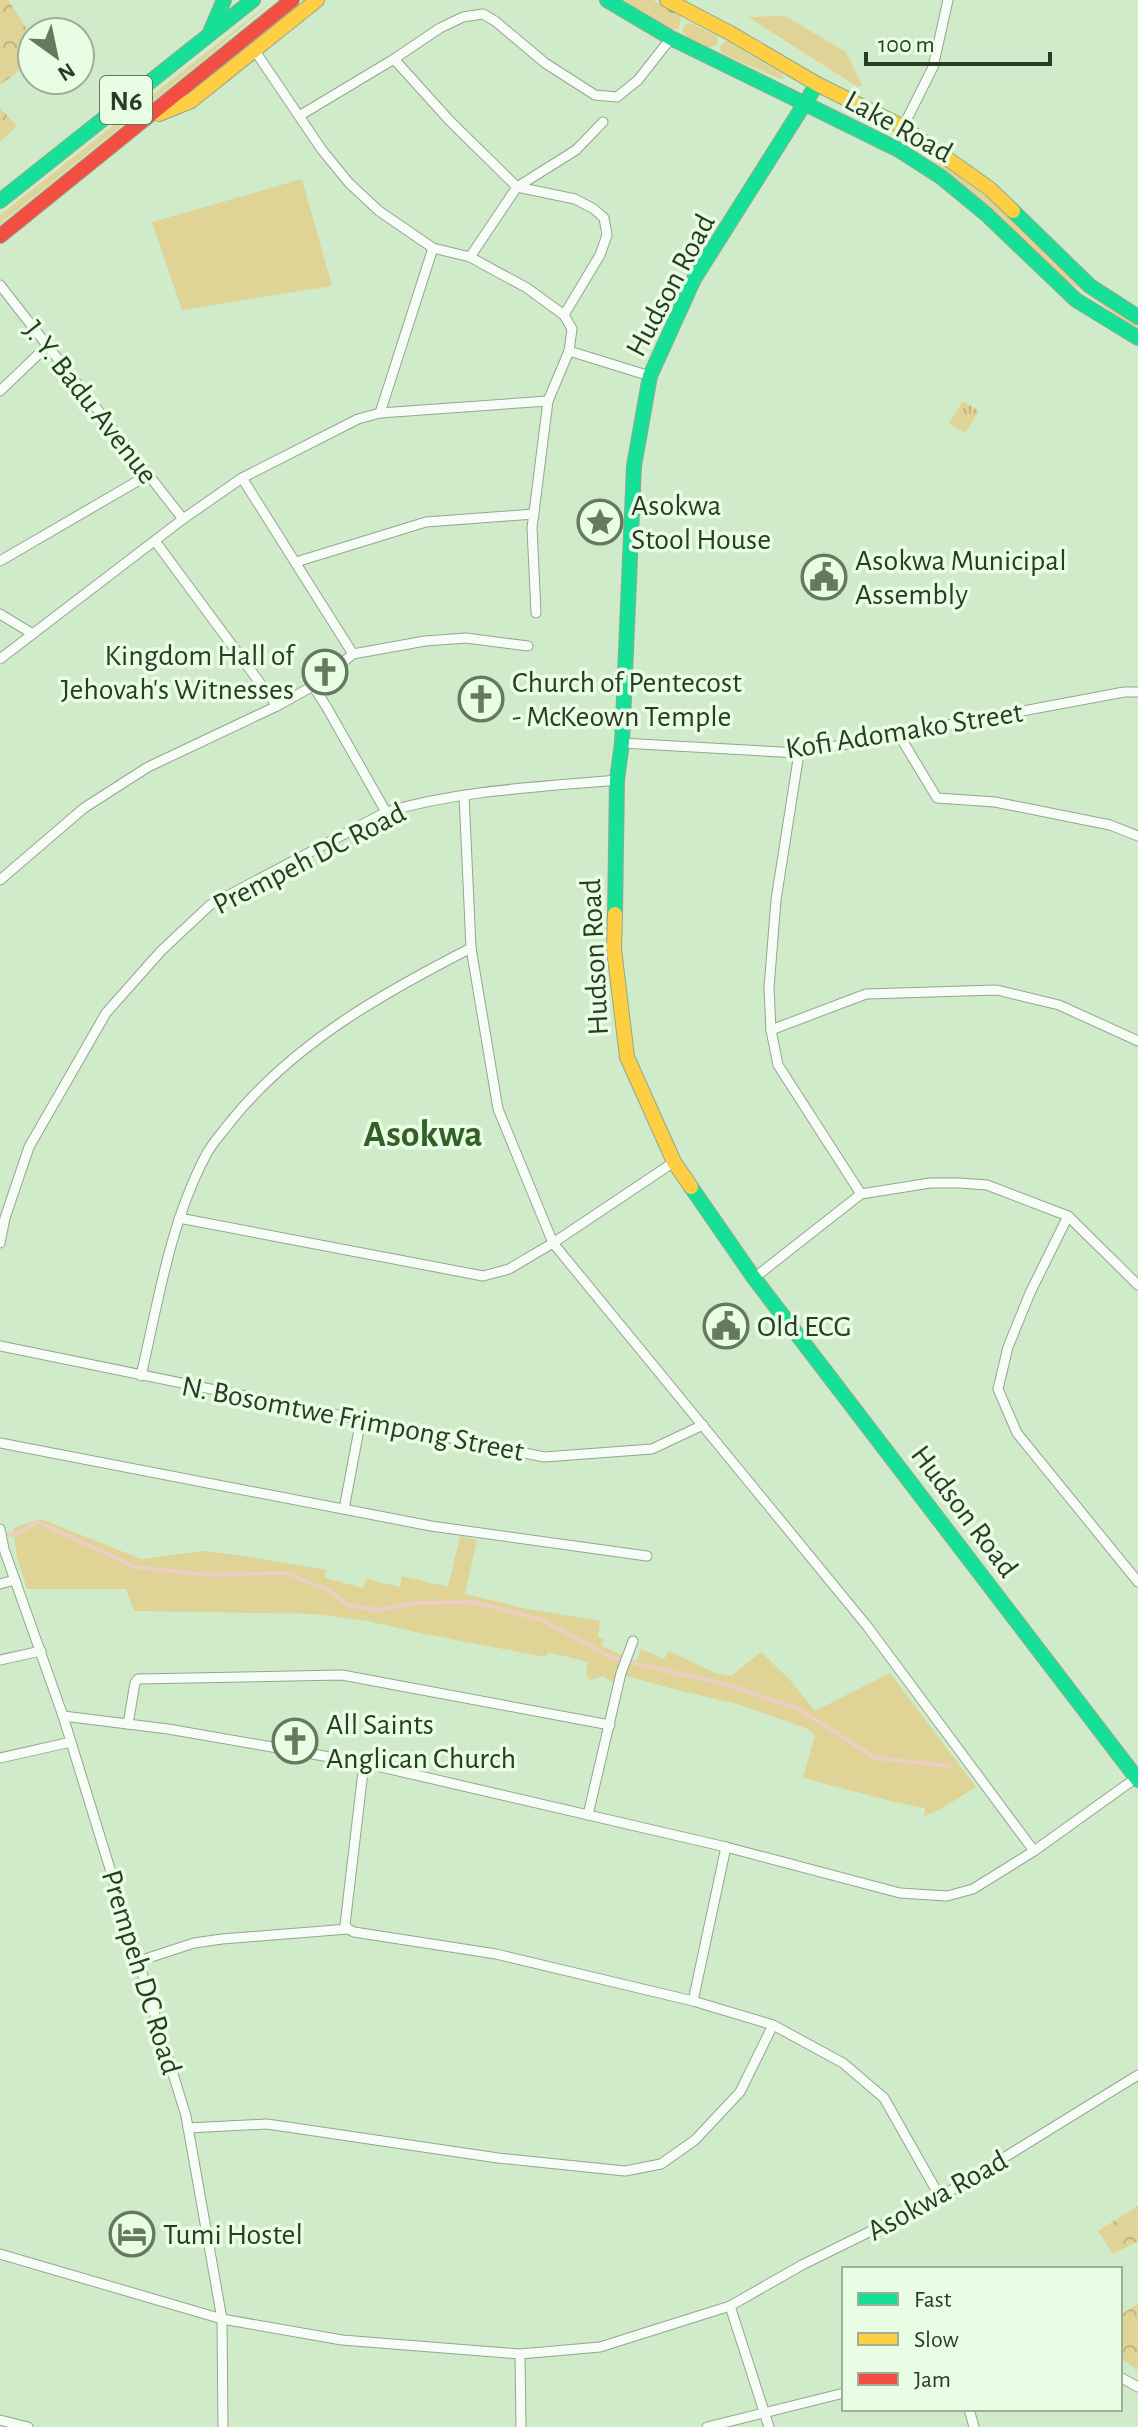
<svg xmlns="http://www.w3.org/2000/svg" width="1138" height="2427" font-family="'Alegreya Sans',sans-serif">
  <style>
    .grass { fill: #e0d396 }
    .forest { fill: url(#forest-crowns) }
    .park { fill: url(#park-tufts) }
    .lines { fill: none; stroke-linecap: round; stroke-linejoin: round }
    .stream { stroke: #eccec3; stroke-width: 4 }
    .street-casing { stroke: #92a88e; stroke-width: 11 }
    .fast-casing { stroke: #92a88e; stroke-width: 16 }
    .slow-casing { stroke: #92a88e; stroke-width: 16 }
    .jam-casing { stroke: #92a88e; stroke-width: 16 }
    .street { stroke: #f8fcf7; stroke-width: 9 }
    .fast { stroke: #16e098; stroke-width: 14 }
    .slow { stroke: #ffcf43; stroke-width: 14 }
    .jam { stroke: #f24e42; stroke-width: 14 }
    .labels { text-anchor: middle; stroke-width: 7; stroke-linejoin: round; paint-order: stroke }
    .shield { fill: #e9fde4; stroke: #63775e; stroke-width: 2 }
    .shield-label { font-size: 28px; font-weight: bold; fill: #293d24 }
    .street-label { font-size: 30px; fill: #293d24; stroke: #e9fde4 }
    .poi-label { font-size: 30px; fill: #293d24; stroke: #e9fde4; text-anchor: start }
    .district-label { font-size: 38px; font-weight: bold; fill: #326027; stroke: #e9fde4 }
  </style>
  <defs>
    <pattern id="forest-crowns" width="20" height="18" patternUnits="userSpaceOnUse" patternTransform="scale(2)"><rect width="20" height="18" fill="#e0d396"/><path d="M2 6a3 3 0 1 1 6 0M12 15a3 3 0 1 1 6 0" fill="none" stroke="#c0b681"/></pattern>
    <pattern id="park-tufts" width="24" height="20" patternUnits="userSpaceOnUse" patternTransform="scale(2)"><rect width="24" height="20" fill="#e0d396"/><path d="M3 7l-1-3M5 7V3M7 7l1-3M15 17l-1-3M17 17v-4M19 17l1-3" fill="none" stroke="#c0b681"/></pattern>
  </defs>
  <rect width="100%" height="100%" fill="#cfebc9"/>
  <!-- grass -->
  <g class="grass">
    <path d="M273,0L202,61L0,224V215Z"/>
    <path d="M624,0H653L680,16L681,21L678,29H671Z"/>
    <path d="M785,16L846,52L862,85L858,87L748,17Z"/>
    <path d="M691,23L717,36L718,44L710,48L687,37L682,30L686,24Z"/>
    <path d="M726,41L783,74V78L780,79L723,54L719,48Z"/>
    <path d="M937,161L1004,210L1138,323V330L1049,268L983,201L934,163Z"/>
    <path d="M302,179L332,286L182,310L152,222Z"/>
    <path d="M41,1519L141,1559L204,1551L251,1557L326,1570L325,1578L363,1588L366,1579L400,1587L402,1576L448,1587L460,1536L477,1540L465,1594L528,1609L600,1621L598,1637L603,1639L602,1646L636,1661L641,1649L664,1659L669,1651L715,1673L731,1676L761,1652L790,1680L815,1711L890,1673L976,1787L939,1810L924,1816L925,1808L894,1802L803,1778L815,1735L808,1729L737,1704L673,1689L617,1673L613,1682L603,1676L590,1680L586,1674L588,1662L548,1652L546,1657L424,1634L368,1621L317,1614L134,1611L126,1589H27L17,1557L13,1528Z"/>
  </g>
  <!-- forest -->
  <g class="forest">
    <path d="M0,0H8L32,37V61L0,85Z"/>
    <path d="M0,108L17,126L0,142Z"/>
    <path d="M1138,2206V2241L1113,2254L1098,2231Z"/>
    <path d="M1138,2304V2370L1120,2358V2315Z"/>
  </g>
  <!-- park -->
  <path class="park" d="M963,401L979,411L965,433L949,423Z"/>
  <g class="lines">
    <!-- stream -->
    <path class="stream" d="M0,1535L16,1534L38,1522L135,1567L209,1575L286,1573L330,1591L347,1605L378,1610L414,1603L473,1602L540,1619L613,1658L728,1685L799,1709L875,1758L950,1766"/>
    <!-- street casing -->
    <g class="street-casing">
      <g id="street">
        <path d="M255,51L322,150L349,183L379,211L433,248L470,257L527,288L564,315L572,329L569,351L548,401L532,528L536,613"/>
        <path d="M394,59L449,120L517,187L575,199L594,209L604,218L607,235L600,255L564,315"/>
        <path d="M299,116L394,59L440,28L463,17L483,14L495,21L545,63L595,95L617,97L638,80L671,38"/>
        <path d="M903,127L933,67L948,0"/>
        <path d="M470,257L517,187L576,150L603,122"/>
        <path d="M0,285L183,519"/>
        <path d="M569,351L650,376"/>
        <path d="M0,391L47,346"/>
        <path d="M380,413L433,248"/>
        <path d="M242,478L353,654"/>
        <path d="M155,541L277,706"/>
        <path d="M0,561L148,475"/>
        <path d="M296,562L426,522L534,514"/>
        <path d="M0,614L33,634"/>
        <path d="M0,659L183,519L242,478L358,419L380,413L548,401"/>
        <path d="M313,686L326,706L386,812"/>
        <path d="M899,735L937,798L995,802L1110,825L1138,836"/>
        <path d="M622,743L799,753L1124,692H1138"/>
        <path d="M799,753L776,900L769,988L771,1030L778,1065L861,1194"/>
        <path d="M464,795L471,948L498,1109L553,1243L867,1626L1034,1851"/>
        <path d="M0,880L84,808L148,767L277,706L313,686L353,654L425,641L466,638L528,646"/>
        <path d="M771,1030L866,994L997,990L1059,1005L1138,1041"/>
        <path d="M1068,1216L1030,1293L1008,1347L998,1389L1017,1433L1138,1582"/>
        <path d="M179,1218L483,1276L509,1269L553,1243L674,1162"/>
        <path d="M0,1243L5,1218L29,1147L106,1013L161,951L210,905L386,812C460,790 540,787 617,780"/>
        <path d="M754,1278L861,1194L930,1183H959L987,1185L1068,1216L1138,1285"/>
        <path d="M0,1346L544,1457L652,1449L703,1425"/>
        <path d="M141,1376C158,1302 170,1223 206,1155C212,1143 223,1132 231,1121C294,1043 383,993 471,948"/>
        <path d="M0,1443L431,1526L647,1556"/>
        <path d="M344,1509L361,1419"/>
        <path d="M0,1529L4,1549L63,1716L186,2116L222,2319L223,2427"/>
        <path d="M0,1584L15,1580"/>
        <path d="M0,1660L41,1651"/>
        <path d="M63,1716L168,1729L364,1763L726,1847L900,1893L947,1896L973,1889L1034,1851L1136,1778"/>
        <path d="M128,1724L135,1683L138,1679L342,1675L610,1725"/>
        <path d="M0,1758L71,1742"/>
        <path d="M588,1815L621,1673L633,1641"/>
        <path d="M348,1929L345,1925L364,1763"/>
        <path d="M139,1961L194,1943L222,1939L348,1929L354,1932L496,1954L693,2001L773,2025L843,2063L884,2098L940,2197"/>
        <path d="M693,2001L726,1847"/>
        <path d="M188,2128L267,2124L498,2158L625,2171L661,2164L695,2140L740,2092L773,2025"/>
        <path d="M0,2254L222,2319L342,2340L520,2354L600,2347L730,2306L802,2265L940,2197L1138,2075"/>
        <path d="M730,2306L769,2427"/>
        <path d="M520,2354L521,2427"/>
        <path d="M1120,2377L1138,2387"/>
        <path d="M969,2409L974,2427"/>
        <path d="M0,2420L28,2427"/>
        <path d="M707,2427L844,2393"/>
      </g>
    </g>
    <!-- fast casing -->
    <g class="fast-casing">
      <g id="fast">
        <path d="M607,0L671,38L899,150L941,177L986,214L1076,300L1138,338"/>
        <path d="M670,0L674,5"/>
        <path d="M211,30L224,0"/>
        <path d="M0,201L253,0"/>
        <path d="M1013,211L1090,286L1138,317"/>
        <path d="M615,914L617,780L622,743L634,466L650,376L694,279L817,84"/>
        <path d="M691,1187L754,1278L1138,1780"/>
      </g>
    </g>
    <!-- slow casing -->
    <g class="slow-casing">
      <g id="slow">
        <path d="M667,0L730,33L817,84L903,127L990,189L1013,211"/>
        <path d="M159,114L191,101L317,0"/>
        <path d="M615,914L614,949L627,1057L674,1162L691,1187"/>
      </g>
    </g>
    <!-- jam casing -->
    <g class="jam-casing">
      <path id="jam" d="M0,236L292,0"/>
    </g>
    <!-- street -->
    <use href="#street" class="street"/>
    <!-- fast -->
    <use href="#fast" class="fast"/>
    <!-- slow -->
    <use href="#slow" class="slow"/>
    <!-- jam -->
    <use href="#jam" class="jam"/>
  </g>
  <!-- icons -->
  <defs>
    <g id="sight-ring" transform="scale(2.3)"><circle r="9.5" fill="#e9fde4" stroke="#637a5e" stroke-width="1.5"/><path d="M0-6L1.8-2.2L6-1.7L2.9 1.2L3.7 5.4L0 3.3L-3.7 5.4L-2.9 1.2L-6-1.7L-1.8-2.2Z" fill="#637a5e"/></g>
    <g id="civic-ring" transform="scale(2.3)"><circle r="9.5" fill="#e9fde4" stroke="#637a5e" stroke-width="1.5"/><path d="M-.6-6.5H3V-4.5H.6V-3L4-1V1h2V6H-6V1h2V-1L-.6-3ZM-1.2 2.5V6h2.4V2.5Z" fill="#637a5e"/></g>
    <g id="church-ring" transform="scale(2.3)"><circle r="9.5" fill="#e9fde4" stroke="#637a5e" stroke-width="1.5"/><path d="M-1.2-6h2.4v3.5h3.3v2.4h-3.3V6h-2.4V-.1h-3.3v-2.4h3.3Z" fill="#637a5e"/></g>
    <g id="hotel-ring" transform="scale(2.3)"><circle r="9.5" fill="#e9fde4" stroke="#637a5e" stroke-width="1.5"/><path d="M-6-4.5h1.5V1H6V5H4.5V3h-9V5H-6ZM-4 0a1.8 1.8 0 1 1 3.6 0ZM.5 0V-2.5h3Q6-2.5 6 0Z" fill="#637a5e"/></g>
  </defs>
  <g fill-rule="evenodd">
    <use href="#sight-ring" x="600" y="522"/>
    <use href="#civic-ring" x="824" y="577"/>
    <use href="#church-ring" x="325" y="672"/>
    <use href="#church-ring" x="481" y="699"/>
    <use href="#civic-ring" x="726" y="1326"/>
    <use href="#church-ring" x="295" y="1741"/>
    <use href="#hotel-ring" x="132" y="2234"/>
  </g>
  <g class="labels">
    <!-- shield labels -->
    <rect class="shield" x="100" y="76" width="52" height="48" rx="6"/>
    <g class="shield-label">
      <text x="126" y="110">N6</text>
    </g>
    <!-- street labels -->
    <g class="street-label">
      <text transform="translate(899 126) rotate(29)" y="10">Lake Road</text>
      <text transform="translate(670 285) rotate(-62)" y="10">Hudson Road</text>
      <text transform="translate(91 402) rotate(52)" y="10">J. Y. Badu Avenue</text>
      <text transform="translate(904 730) rotate(-9)" y="10">Kofi Adomako Street</text>
      <text transform="translate(309 858) rotate(-27)" y="10">Prempeh DC Road</text>
      <text transform="translate(594 957) rotate(-93)" y="10">Hudson Road</text>
      <text transform="translate(353 1418) rotate(11)" y="10">N. Bosomtwe Frimpong Street</text>
      <text transform="translate(965 1511) rotate(53)" y="10">Hudson Road</text>
      <text transform="translate(142 1972) rotate(73)" y="10">Prempeh DC Road</text>
      <text transform="translate(937 2195) rotate(-29)" y="10">Asokwa Road</text>
    </g>
    <!-- poi labels -->
    <g class="poi-label">
      <text x="631" y="515">Asokwa<tspan x="631" dy="34">Stool House</tspan></text>
      <text x="855" y="570">Asokwa Municipal<tspan x="855" dy="34">Assembly</tspan></text>
      <text x="294" y="665" text-anchor="end">Kingdom Hall of<tspan x="294" dy="34">Jehovah's Witnesses</tspan></text>
      <text x="512" y="692">Church of Pentecost<tspan x="512" dy="34">- McKeown Temple</tspan></text>
      <text x="757" y="1336">Old ECG</text>
      <text x="326" y="1734">All Saints<tspan x="326" dy="34">Anglican Church</tspan></text>
      <text x="163" y="2244">Tumi Hostel</text>
    </g>
    <!-- district labels -->
    <g class="district-label">
      <text x="423" y="1146">Asokwa</text>
    </g>
  </g>
  <!-- legend -->
  <rect x="842" y="2267" width="280" height="144" fill="#e9fde4" stroke="#9cb097" stroke-width="2"/>
  <rect x="858" y="2293" width="40" height="12" fill="#16e098" stroke="#9cb097" stroke-width="2"/>
  <text x="914" y="2307" font-size="24" fill="#293d24">Fast</text>
  <rect x="858" y="2333" width="40" height="12" fill="#ffcf43" stroke="#9cb097" stroke-width="2"/>
  <text x="914" y="2347" font-size="24" fill="#293d24">Slow</text>
  <rect x="858" y="2373" width="40" height="12" fill="#f24e42" stroke="#9cb097" stroke-width="2"/>
  <text x="914" y="2387" font-size="24" fill="#293d24">Jam</text>
  <!-- north arrow -->
  <g transform="translate(56 56) rotate(147)"><circle r="38" fill="#e9fde4" stroke="#9cb097" stroke-width="2"/>
  <path d="M0-6L14 30L0 20L-14 30Z" fill="#637a5e"/>
  <text y="-12" font-size="22" font-weight="bold" text-anchor="middle" fill="#293d24">N</text>
  </g>
  <!-- scale -->
  <path d="M866 52v12h184v-12" fill="none" stroke="#293d24" stroke-width="4"/>
  <text x="878" y="52" font-size="24" fill="#293d24" stroke="#e9fde4" stroke-width="6" paint-order="stroke">100 m</text>
</svg>
